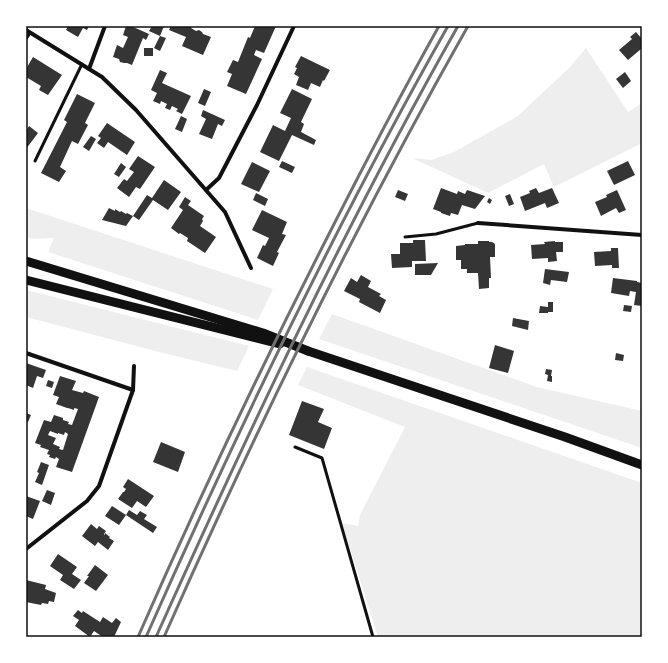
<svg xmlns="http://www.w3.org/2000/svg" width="668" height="663" font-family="Karla,sans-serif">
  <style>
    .green { fill: #eee }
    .building { fill: #353535; fill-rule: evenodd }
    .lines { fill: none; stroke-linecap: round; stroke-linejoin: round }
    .service { stroke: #111; stroke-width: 3 }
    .minor { stroke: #111; stroke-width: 4 }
    .primary { stroke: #111; stroke-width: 9 }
    .trunk { stroke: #111; stroke-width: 9 }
    .rail { stroke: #707070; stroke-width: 3 }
    .neatline { fill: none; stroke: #111; stroke-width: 1.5 }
  </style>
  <rect width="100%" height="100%" fill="#fff"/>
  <!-- green -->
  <g class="green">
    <path d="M586,48L628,112L642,103V143L554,187L544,164L488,193L412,158L431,160L454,152L518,116L570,67Z"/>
    <path d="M26,208L273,289L258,320L48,252L54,238L33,239L26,237Z"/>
    <path d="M26,290L249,346L237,371L159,352L26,317Z"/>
    <path d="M332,314L537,387L642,411V448L319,339Z"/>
    <path d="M307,367L642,483V637H378L342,523L358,526L360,515L405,427L298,385Z"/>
  </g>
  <!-- building -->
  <g class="building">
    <path d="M68,26H89L87,30L83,28L78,37L66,30Z"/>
    <path d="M126,26H131L149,34L146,40L143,38L132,65L127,63H124L120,62L119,59L113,57L117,45L123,48L128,37L123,35Z"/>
    <path d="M152,26H164L160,36L166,38L160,51L154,48L160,36L149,31Z"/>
    <path d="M171,26H192L191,28L196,31L199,30L202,32L203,34L211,37L203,55L182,46L186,37L169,30Z"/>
    <path d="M255,26H276L264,53L256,50L254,55L262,59L246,94L227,86L232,74L227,72L233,60L238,62L248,37L250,38Z"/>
    <path d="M636,32L642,39V50L641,49L628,60L619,50L632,39L630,37Z"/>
    <rect x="144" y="48" width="9" height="8"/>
    <path d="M301,56L330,70L324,81L323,80L320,87L311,83L308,90L296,85L299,77L294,74L297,68L295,67Z"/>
    <path d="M33,57L62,75L48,95L39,90L41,86L26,77V69Z"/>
    <path d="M160,70L167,73L162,83L191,96L182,114L176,111L178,109L172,106L170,110L165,108L167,104L161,101L160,104L153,101L157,93L151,90Z"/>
    <path d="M625,72L631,81L623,88L616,79Z"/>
    <path d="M204,89L211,92L205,106L198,103Z"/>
    <path d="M292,89L312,99L301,122L304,124L301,132L316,140L314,145L292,135L279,161L260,152L273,125L285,131L291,118L280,113Z"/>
    <path d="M77,94L95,103L85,123L88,125L78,144L72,141L60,167L66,171L59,182L41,173L67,122L64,120Z"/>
    <path d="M203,110L225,120L222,126L218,124L212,139L199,134L206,119L201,116Z"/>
    <path d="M181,116L187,119L182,132L175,129Z"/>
    <path d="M107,123L135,142L127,155L108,142L104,148L97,143L101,138L98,136Z"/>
    <path d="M29,126L38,133L26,149V131Z"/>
    <path d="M91,136L96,139L89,151L83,147Z"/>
    <path d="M138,156L155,167L140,189L136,187L129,197L117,188L124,179L127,181L134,172L129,169Z"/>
    <path d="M282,161L295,167L292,173L279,167Z"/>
    <path d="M628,161L635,175L614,185L607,171Z"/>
    <path d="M252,162L270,171L259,192L241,184Z"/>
    <path d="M121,163L126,167L119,177L114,174Z"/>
    <path d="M164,180L181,192L168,210L153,200L139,220L133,216L147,195L152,198Z"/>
    <path d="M441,188L457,194L458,191L465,194L467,190L485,196L475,209L462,205L458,215L451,213L450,216L441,213V212L433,209Z"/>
    <path d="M536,188L539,193L552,188L559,203L547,208L545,203L525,211L520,197L530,193L529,191Z"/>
    <path d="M398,190L408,194L405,201L395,197Z"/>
    <path d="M617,190L626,210L619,213L616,208L601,216L595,202L607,197L606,195Z"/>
    <path d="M256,193L268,199L265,206L253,200Z"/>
    <path d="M510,194L514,204L509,206L505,196Z"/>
    <path d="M185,197L191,201L188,205L204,216L202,219L203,221L200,226L216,237L205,253L187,241L188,238L180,233L179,234L171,228L183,210L179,207Z"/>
    <path d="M489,198L492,200L490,204L487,202Z"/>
    <path d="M109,208L115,211V209L120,212L121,211L126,214L127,213L133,216L126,226L102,220Z"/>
    <path d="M262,210L287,222L282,234L286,235L277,252L279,253L273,266L257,258L263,245L265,246L269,238L252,230Z"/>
    <path d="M413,240H425L426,261H412V267L392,268L391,254H400V243H413Z"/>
    <path d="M478,241H489V242H492L495,244V257H490L491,278H489V288L479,289L478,273H467V269H461V260H456V246L465,245V244H478Z"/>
    <path d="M555,241V242H563V252H556L557,261L548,262V258L532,259L531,245L545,244L544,242Z"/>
    <path d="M611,248H618L619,268H612V265L595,266L594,252L611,251Z"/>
    <path d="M438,263L431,275H415V264Z"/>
    <path d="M545,269L569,272L567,282L551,280L550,285L543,283Z"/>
    <path d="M361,275L371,281L368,287L381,294L379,296L386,300L380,313L359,302L360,299L344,291L351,278L357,282Z"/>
    <path d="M613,278L637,281V282L642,283V306L634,305L636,292L630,291L629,296L611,293Z"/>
    <path d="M548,302H553V312H548V313H539L540,306L548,307Z"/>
    <path d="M624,305L632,306L631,312L623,311Z"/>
    <path d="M513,318L529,321L528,330L512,326Z"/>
    <path d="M495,345L514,351L508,373L489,368Z"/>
    <path d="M616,353L624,355L623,361L615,360Z"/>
    <path d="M26,363L46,370L43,378L37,376L33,388L26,385Z"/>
    <path d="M546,369L552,370L551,376H552V382L547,381L548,375L545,374Z"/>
    <path d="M60,376L76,381L72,390L83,393L84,391L99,397L72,472L56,467L59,459L56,457L55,459L49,457L50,455L47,454L49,450L40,447L41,445L35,443L44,420L51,422L54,415L63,418V420L69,422L68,424L72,425L78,409L74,408V410L68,408H67L56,404L59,397L53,395ZM50,431L58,434V433L64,435L65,432L68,434L63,450L59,449L60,447L53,444L56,438L48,435Z"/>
    <path d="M48,380L54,382L52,388L46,386Z"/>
    <path d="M302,401L324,409L318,422L332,428L324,449L289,435Z"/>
    <path d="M26,413L31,415L28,422L26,421Z"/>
    <path d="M161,442L185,452L178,472L153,462Z"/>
    <path d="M41,462L49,465L42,485L35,482L39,473L37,472Z"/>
    <path d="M128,479L154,496L146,507L137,501L132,508L118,499L123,492H124L126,489L123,487Z"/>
    <path d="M47,490L55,493L51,505L42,501Z"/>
    <path d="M26,496L40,501L33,519L26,516Z"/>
    <path d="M112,506L126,515L119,525L105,516Z"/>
    <path d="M129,510L137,515L140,511L147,515L144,519L157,527L153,533L126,515Z"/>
    <path d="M91,524L97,529L99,526L106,531L104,534L105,535V533L110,537L109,538L114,541L108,550L98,542L95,546L82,536Z"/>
    <path d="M58,554L77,567L72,574L81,580L74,589L60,580L63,575L50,566Z"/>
    <path d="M95,565L108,575L96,591L84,583L89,576H87Z"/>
    <path d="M26,580L46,585L45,589L56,593L54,602L49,601L48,604L42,603L41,605L26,602Z"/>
    <path d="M78,610L82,613L83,611L100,622L103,617L112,623L116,618L121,622L114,637H103L94,631L90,637L75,626L79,620L73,616Z"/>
  </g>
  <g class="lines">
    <!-- service -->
    <g class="service">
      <path d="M26,39L30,33"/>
      <path d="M35,161L82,64"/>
      <path d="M405,237L436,234L478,223"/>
      <path d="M295,447L322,458L373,637"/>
    </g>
    <!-- minor -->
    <g class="minor">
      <path d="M26,30L102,77L136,110L225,212L251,268"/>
      <path d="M89,69L105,26"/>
      <path d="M206,190L219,178L257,105L294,26"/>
      <path d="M478,223L642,235"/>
      <path d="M26,353L133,390"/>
      <path d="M26,549L87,501L99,486L133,390L134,366"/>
    </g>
    <!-- primary -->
    <path class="primary" d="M308,351L565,437L642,465"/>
    <!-- trunk -->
    <g class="trunk">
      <path d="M26,261L263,333L308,351"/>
      <path d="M26,280L280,344"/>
    </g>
    <!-- rail -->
    <g class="rail">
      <path d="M138,637C198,500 262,365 330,232C365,163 401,94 439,26"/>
      <path d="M146,637C238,429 336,224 448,26"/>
      <path d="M156,637C249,430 346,224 458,26"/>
      <path d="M164,637C256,429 356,224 468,26"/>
    </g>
  </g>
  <!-- border -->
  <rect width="668" height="663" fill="none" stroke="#ffffff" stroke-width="54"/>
  <rect x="27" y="27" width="614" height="609" class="neatline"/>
</svg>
